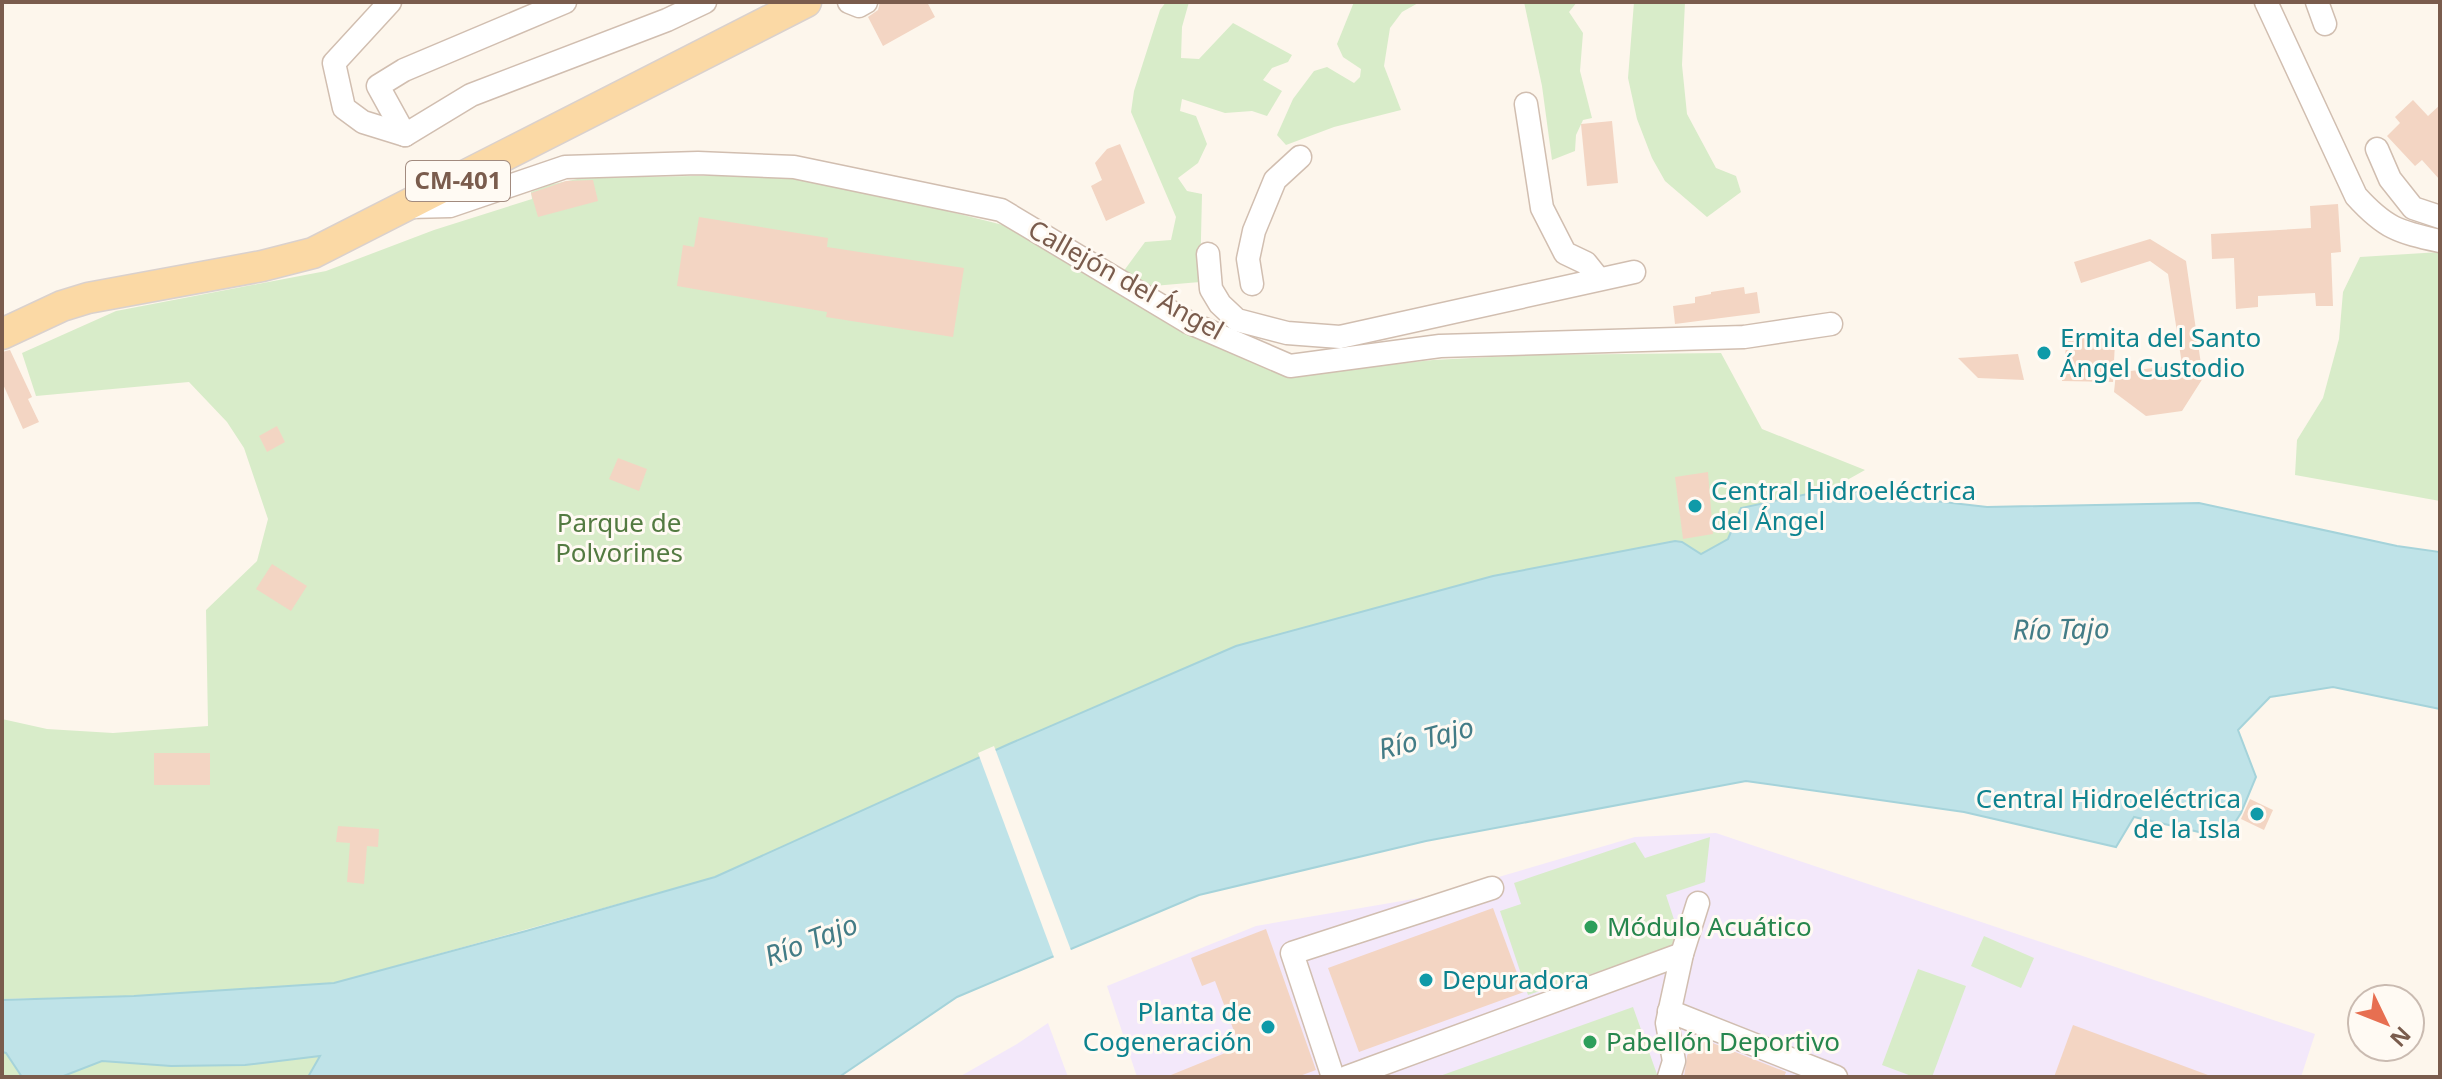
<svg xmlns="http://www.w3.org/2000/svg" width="2442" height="1079" font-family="'Noto Sans',sans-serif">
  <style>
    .education { fill: #f3e8fa }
    .green { fill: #d8ecc9 }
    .water { fill: #bfe3e8; stroke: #a5d3da; stroke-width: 2 }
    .pier { fill: #fdf6ec }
    .building { fill: #f3d5c3 }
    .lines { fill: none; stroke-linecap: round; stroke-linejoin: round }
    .minor-casing { stroke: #d1beb0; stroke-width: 25 }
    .major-casing { stroke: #dad1cd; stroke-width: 33 }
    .minor { stroke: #fff; stroke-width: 22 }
    .major { stroke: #fbd9a5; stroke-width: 30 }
    .culture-dot { fill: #0f9aa8; stroke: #fffaf3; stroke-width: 3 }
    .leisure-dot { fill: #2e9e5b; stroke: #fffaf3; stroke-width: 3 }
    .labels { text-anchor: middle; stroke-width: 6; stroke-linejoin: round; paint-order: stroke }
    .shield { fill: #fffaf3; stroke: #a28b7f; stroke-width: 2 }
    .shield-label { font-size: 24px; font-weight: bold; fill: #7a5c4d }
    .street-label { font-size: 26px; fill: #7a5c4d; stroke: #fffaf3 }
    .culture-label { font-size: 26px; fill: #0d838f; stroke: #fffaf3; text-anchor: start }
    .park-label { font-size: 26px; fill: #537a41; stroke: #fffaf3 }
    .leisure-label { font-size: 26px; fill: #27864d; stroke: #fffaf3; text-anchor: start }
    .water-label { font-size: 28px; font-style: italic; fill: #437c86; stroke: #fffaf3 }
  </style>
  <rect width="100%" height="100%" fill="#fdf6ec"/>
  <!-- education -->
  <g class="education">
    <path d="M1716,833L2315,1034L2301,1077H1137L1107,986L1256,926L1437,895L1635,837Z"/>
    <path d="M1048,1023L1068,1077H959L1017,1044Z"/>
  </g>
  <!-- green -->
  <g class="green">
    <path d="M1166,2H1189L1182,27L1181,58L1199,59L1233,23L1292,55L1288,62L1272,68L1263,80L1282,91L1267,116L1252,111L1225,113L1182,99L1180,111L1196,116L1207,144L1198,163L1178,178L1187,191L1202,194L1200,282L1153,286L1123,272L1145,242L1171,240L1176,217L1131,112L1134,91L1160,10Z"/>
    <path d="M1354,2H1420L1402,12L1390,28L1384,66L1401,110L1334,127L1286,145L1277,135L1293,99L1314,71L1327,67L1354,83L1360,77L1361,69L1343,57L1337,44Z"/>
    <path d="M1524,2H1577L1569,12L1583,33L1580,71L1592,118L1583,120L1576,135L1575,151L1552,160L1542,86Z"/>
    <path d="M1634,2H1685L1682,65L1687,114L1716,168L1736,176L1741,192L1707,217L1665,181L1652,158L1637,119L1628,78Z"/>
    <path d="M800,174L1015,228L1292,375L1433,360L1530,355L1721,353L1762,429L1865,470L1831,489L1742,508L1728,539L1701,554L1682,542L1675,541L1493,576L1236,646L1009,744L715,877L334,983L134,996L2,999V719L47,729L113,733L208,726L206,610L257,561L268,519L244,448L227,422L189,382L36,396L22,353L116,311L326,271L434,230L532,199L531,192L549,185L582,178Z"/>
    <path d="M2440,252V501L2295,475L2297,440L2323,398L2339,339L2343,292L2360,257Z"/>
    <path d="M1710,837L1705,882L1666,895L1682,944L1528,995L1500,911L1521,904L1514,883L1635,842L1645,858Z"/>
    <path d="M1984,936L2034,958L2021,988L1971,966Z"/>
    <path d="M1918,969L1966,986L1932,1077H1914L1882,1065Z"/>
    <path d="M1633,1007L1658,1077H1437Z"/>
    <path d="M2,1052L6,1053L22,1077H2Z"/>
    <path d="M321,1056L308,1077H61L101,1061L171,1066L245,1065Z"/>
  </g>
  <!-- water -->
  <path class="water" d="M1831,489L1987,507L2199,503L2397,546L2440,552V709L2333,687L2270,697L2238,730L2256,777L2241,813L2225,838L2134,817L2116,847L1964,812L1746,781L1426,841L1199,895L957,997L839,1077H308L320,1056L245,1065L171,1066L102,1061L61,1077H22L6,1053L2,1052V1000L134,996L334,983L526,931L715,877L1009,744L1236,646L1493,576L1675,541L1682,542L1701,554L1728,539L1741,508Z"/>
  <!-- pier -->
  <path class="pier" d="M994,746L1072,953L1055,960L978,753Z"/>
  <!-- building -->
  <g class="building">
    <path d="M880,2H927L935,17L883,46L868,17L878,10Z"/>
    <path d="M2413,100L2428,116L2440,105V180L2422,160L2415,166L2387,136L2400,123L2395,117Z"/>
    <path d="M1612,121L1618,183L1587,186L1581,124Z"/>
    <path d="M1120,144L1145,203L1106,221L1091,186L1102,180L1095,163L1107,149Z"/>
    <path d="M593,180L598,201L538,217L531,193L566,181Z"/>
    <path d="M2338,204L2341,252L2331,253L2333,306H2316L2315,293L2258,296V307L2236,309L2234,258L2212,259L2211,234L2311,228L2310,206Z"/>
    <path d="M699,217L828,238L827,247L964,268L953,337L826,317L827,312L677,286L683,245L694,247Z"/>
    <path d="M2150,239L2186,261L2203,378L2182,411L2146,416L2114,392L2116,373L2182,364L2168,274L2150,261L2081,283L2074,262Z"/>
    <path d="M1744,287L1745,294L1757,292L1760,313L1675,324L1673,306L1695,303V297L1711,294V292Z"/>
    <path d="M2109,336L2115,342L2113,382L2062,381L2067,338Z"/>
    <path d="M10,350L32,397L28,399L39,422L23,429L2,382V352Z"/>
    <path d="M2018,354L2024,380L1978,378L1958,358Z"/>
    <path d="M277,426L285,442L267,452L259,436Z"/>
    <path d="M618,458L647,469L639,491L609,479Z"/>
    <path d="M1708,472L1713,534L1683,539L1675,477Z"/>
    <path d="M272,564L307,586L291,611L256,589Z"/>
    <rect x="154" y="753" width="56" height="32"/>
    <path d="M2250,799L2273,810L2264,830L2241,819Z"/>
    <path d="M338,826L379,829L378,847L367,846L364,884L347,882L350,843L336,842Z"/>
    <path d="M1493,908L1524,992L1359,1052L1328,968Z"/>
    <path d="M1266,929L1316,1070L1297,1077H1166L1240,1047L1215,981L1202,986L1191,958Z"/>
    <path d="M2073,1025L2208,1075V1077H2054Z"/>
    <path d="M1695,1036L1786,1072L1784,1077H1684L1687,1056Z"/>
  </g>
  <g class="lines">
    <!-- minor casing -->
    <g class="minor-casing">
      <g id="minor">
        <path d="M390,2L334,63L344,108L363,122L405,135L471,95L667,20L705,2"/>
        <path d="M849,2L859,6L866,2"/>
        <path d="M2266,2L2356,196C2385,228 2398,232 2440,241"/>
        <path d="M2317,2L2325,24"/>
        <path d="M1526,104L1542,208L1565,253L1586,263L1598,278"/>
        <path d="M405,135L378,86L404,70L565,2"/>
        <path d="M2377,149L2390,179L2413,208L2440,217"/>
        <path d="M409,207L450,206L565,167L698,163L794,167L1001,210L1188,322L1290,366L1440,346L1744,337L1831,324"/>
        <path d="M1208,254L1211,289L1220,304L1237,320L1287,333L1340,337L1634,272"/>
        <path d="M1252,284L1248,259L1254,231L1275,180L1300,157"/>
        <path d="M1669,1011L1836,1077"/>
        <path d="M1333,1077L1292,953L1492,888"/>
        <path d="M1347,1077L1682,954"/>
        <path d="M1669,1077L1674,1061L1667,1023L1682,954L1698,903"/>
      </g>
    </g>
    <!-- major casing -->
    <g class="major-casing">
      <path id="major" d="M2,334L62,306L88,298L262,266L313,253L806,2"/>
    </g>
    <!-- minor -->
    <use href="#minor" class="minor"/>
    <!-- major -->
    <use href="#major" class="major"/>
  </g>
  <!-- markers -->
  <g class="culture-dot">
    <circle cx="2044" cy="353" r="8"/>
    <circle cx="1695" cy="506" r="8"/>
    <circle cx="2257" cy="814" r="8"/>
    <circle cx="1426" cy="980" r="8"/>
    <circle cx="1268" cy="1027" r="8"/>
  </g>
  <g class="leisure-dot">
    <circle cx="1591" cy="927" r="8"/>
    <circle cx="1590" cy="1042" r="8"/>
  </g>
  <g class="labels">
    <!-- shield labels -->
    <rect class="shield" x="406" y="161" width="104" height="40" rx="6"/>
    <g class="shield-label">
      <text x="458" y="189">CM-401</text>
    </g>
    <!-- street labels -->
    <g class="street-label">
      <text transform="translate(1126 280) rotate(29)" y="9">Callejón del Ángel</text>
    </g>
    <!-- culture labels -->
    <g class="culture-label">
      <text x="2060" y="347">Ermita del Santo<tspan x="2060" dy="30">Ángel Custodio</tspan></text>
      <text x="1711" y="500">Central Hidroeléctrica<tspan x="1711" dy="30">del Ángel</tspan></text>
      <text x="2241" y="808" text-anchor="end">Central Hidroeléctrica<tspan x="2241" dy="30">de la Isla</tspan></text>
      <text x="1442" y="989">Depuradora</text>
      <text x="1252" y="1021" text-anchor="end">Planta de<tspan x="1252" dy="30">Cogeneración</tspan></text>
    </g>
    <!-- park labels -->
    <g class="park-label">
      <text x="619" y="532">Parque de<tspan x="619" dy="30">Polvorines</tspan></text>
    </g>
    <!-- leisure labels -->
    <g class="leisure-label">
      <text x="1607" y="936">Módulo Acuático</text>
      <text x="1606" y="1051">Pabellón Deportivo</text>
    </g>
    <!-- water labels -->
    <g class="water-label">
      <text transform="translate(2061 629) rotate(-1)" y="10">Río Tajo</text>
      <text transform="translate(1426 738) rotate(-14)" y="10">Río Tajo</text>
      <text transform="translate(811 940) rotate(-21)" y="10">Río Tajo</text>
    </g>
  </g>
  <!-- border -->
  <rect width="2442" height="1079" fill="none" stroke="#7a5c4d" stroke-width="8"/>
  <!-- north arrow -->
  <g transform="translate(2386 1023) rotate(133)"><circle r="38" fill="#fffaf3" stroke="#cabbb1" stroke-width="2"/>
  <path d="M0-6L14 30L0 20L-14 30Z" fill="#e76f51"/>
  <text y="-12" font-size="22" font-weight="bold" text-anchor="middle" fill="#7a5c4d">N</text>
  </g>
</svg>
